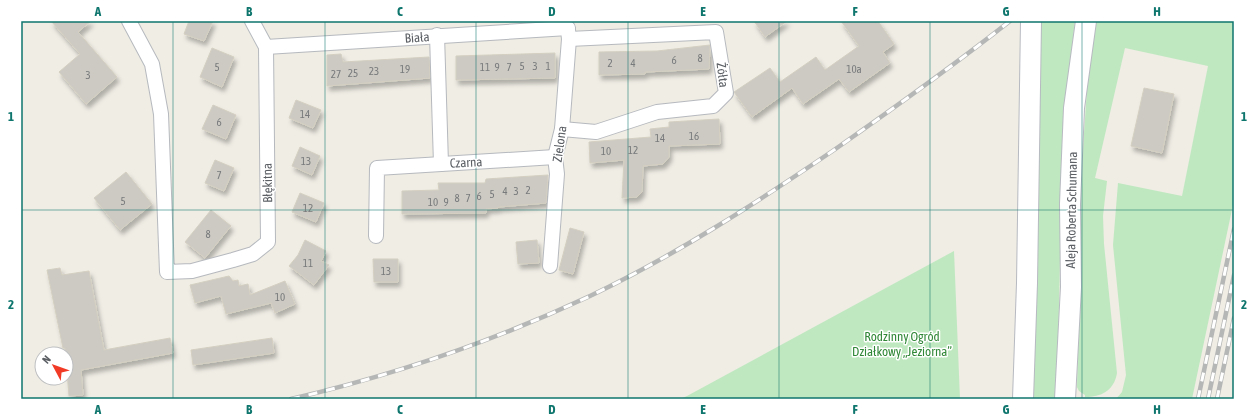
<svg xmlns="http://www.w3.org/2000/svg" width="1255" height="420" font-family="'Asap Condensed',sans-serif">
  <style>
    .green { fill: #bfe8c0 }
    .building { fill: #cccac3; stroke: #d4cfc1; filter: url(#shadow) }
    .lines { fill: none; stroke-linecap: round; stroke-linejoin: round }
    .street-casing { stroke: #b6b9be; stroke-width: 16 }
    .secondary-casing { stroke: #b7bac1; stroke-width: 22 }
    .street { stroke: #fff; stroke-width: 14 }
    .secondary { stroke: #fff; stroke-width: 20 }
    .rail-casing { stroke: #b5b6b6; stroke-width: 4.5 }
    .rail { stroke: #fff; stroke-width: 3; stroke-dasharray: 9; stroke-linecap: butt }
    .grid { fill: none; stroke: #0f766e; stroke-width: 1; stroke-opacity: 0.55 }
    .labels { text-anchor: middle; stroke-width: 3; stroke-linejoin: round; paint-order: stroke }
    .number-label { font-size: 11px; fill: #787a7c }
    .street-label { font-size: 13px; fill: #5c6065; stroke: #fff }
    .park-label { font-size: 13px; fill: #308737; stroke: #fff }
    .neatline { fill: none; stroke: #0f766e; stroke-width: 1.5 }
    .grid-label { font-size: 13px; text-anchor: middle; font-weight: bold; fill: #0f766e }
  </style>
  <defs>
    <filter id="shadow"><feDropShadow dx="2.5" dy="4.5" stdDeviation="2" flood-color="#0004"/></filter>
  </defs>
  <rect width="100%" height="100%" fill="#efede4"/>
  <!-- green -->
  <g class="green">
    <path d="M1040,21H1075L1065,106L1061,214L1057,399H1032Z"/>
    <path d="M1095,21H1234V200L1192,399H1116L1122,392L1126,375L1113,245L1118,183L1182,196L1208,66L1125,48L1095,178L1107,181L1103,216L1104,244L1117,373C1114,391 1101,397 1085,397V395L1079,391L1077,387L1083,148L1089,60Z"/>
    <path d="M954,251L960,399H680L687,396Z"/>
  </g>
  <!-- building -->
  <g class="building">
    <path d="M51,21H91L78,32L117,77L86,104L59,72L80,54Z"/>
    <path d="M189,21H213L204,41L184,34Z"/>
    <path d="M754,21H787L765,37Z"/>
    <path d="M841,21H878L894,44L883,52L890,63L849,92L839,79L803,104L792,88L752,117L734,92L770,68L780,82L816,57L825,70L859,46Z"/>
    <path d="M710,45L709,69L645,72V74L599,75V52L657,51Z"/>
    <path d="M212,48L234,57L222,87L200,77Z"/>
    <path d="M555,53V78L456,80V56Z"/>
    <path d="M341,54L343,62L429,57L430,78L327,86V55Z"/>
    <path d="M1144,88L1174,94L1162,153L1131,146Z"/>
    <path d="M296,100L321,110L313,128L289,118Z"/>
    <path d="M213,105L236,115L226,139L202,129Z"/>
    <path d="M719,119L720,144L669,146V157L663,164L643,166L642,192L637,197L622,198L624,160L590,163L589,142L651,137L650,129L669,127V122Z"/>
    <path d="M300,147L320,156L312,175L292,166Z"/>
    <path d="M215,160L234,168L224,191L205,183Z"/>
    <path d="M126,172L152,204L120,230L94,198Z"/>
    <path d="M548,175L546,203L499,207L498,208L486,209V213L402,214V191L439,190L438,183H485L486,179Z"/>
    <path d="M300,193L324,203L316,222L292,212Z"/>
    <path d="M211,210L231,226L205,258L185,242Z"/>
    <path d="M570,228L584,232L573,274L559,270Z"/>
    <path d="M305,240L326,251L321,261L329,265L314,285L289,266L298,255Z"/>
    <path d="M537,240L539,263L518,264L516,242Z"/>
    <path d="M373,259H398V282H374Z"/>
    <path d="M60,268L62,275L89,271L104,350L170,338L173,353L81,370L83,395L69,396L65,348H63L47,270Z"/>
    <path d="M229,276L233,281L238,280L239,286L248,284L250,295L285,281L295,304L275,313L271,303L226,314L221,296L195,303L190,285Z"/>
    <path d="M272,338L274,353L193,365L191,350Z"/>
  </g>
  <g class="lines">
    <!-- street casing -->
    <g class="street-casing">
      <g id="street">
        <path d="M129,21L152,64L161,114L167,272L192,271L233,260L253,254L268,242L266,47L252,21"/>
        <path d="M437,35L441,164"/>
        <path d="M266,47L568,28"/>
        <path d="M562,129L596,132L657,112L713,106L726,93L716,32L569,39"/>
        <path d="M376,236L377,168L555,157"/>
        <path d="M550,266L557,174L555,157L562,129L569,39L568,30"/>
      </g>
    </g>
    <!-- secondary casing -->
    <g class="secondary-casing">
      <g id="secondary">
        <path d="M1023,399L1027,283L1031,21"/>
        <path d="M1065,399L1071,287L1070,204L1074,108L1086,21"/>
      </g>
    </g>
    <!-- street -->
    <use href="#street" class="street"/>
    <!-- secondary -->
    <use href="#secondary" class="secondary"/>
    <!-- rail casing -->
    <g class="rail-casing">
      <g id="rail">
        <path d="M291,399C395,375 494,341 590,296C676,255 756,203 834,150C894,108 953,66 1010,21"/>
        <path d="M1198,399L1234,229"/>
        <path d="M1208,399L1234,275"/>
        <path d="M1217,399L1234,318"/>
      </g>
    </g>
    <!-- rail -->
    <use href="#rail" class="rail"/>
  </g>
  <!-- grid -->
  <path class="grid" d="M173,21V399M325,21V399M476,21V399M628,21V399M779,21V399M930,21V399M1082,21V399M21,210H1234"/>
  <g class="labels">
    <!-- number labels -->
    <g class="number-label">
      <text x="700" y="62">8</text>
      <text x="674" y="64">6</text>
      <text x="610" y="67">2</text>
      <text x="633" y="67">4</text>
      <text x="522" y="70">5</text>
      <text x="535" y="70">3</text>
      <text x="548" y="70">1</text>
      <text x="217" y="71">5</text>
      <text x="485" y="71">11</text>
      <text x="497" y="71">9</text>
      <text x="509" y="71">7</text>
      <text x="405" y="73">19</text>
      <text x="854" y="73">10a</text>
      <text x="374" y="75">23</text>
      <text x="353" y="77">25</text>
      <text x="336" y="78">27</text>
      <text x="88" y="79">3</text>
      <text x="305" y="118">14</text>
      <text x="219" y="126">6</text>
      <text x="694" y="140">16</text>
      <text x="660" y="142">14</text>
      <text x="633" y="154">12</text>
      <text x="606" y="155">10</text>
      <text x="306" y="165">13</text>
      <text x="219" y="179">7</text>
      <text x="528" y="194">2</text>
      <text x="505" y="195">4</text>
      <text x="516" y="195">3</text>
      <text x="492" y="198">5</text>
      <text x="479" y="200">6</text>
      <text x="457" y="202">8</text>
      <text x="468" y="202">7</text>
      <text x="123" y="205">5</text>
      <text x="433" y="206">10</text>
      <text x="446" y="206">9</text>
      <text x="308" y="212">12</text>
      <text x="208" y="238">8</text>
      <text x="308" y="267">11</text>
      <text x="386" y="275">13</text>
      <text x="280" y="301">10</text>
    </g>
    <!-- street labels -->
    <g class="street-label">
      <text transform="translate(417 37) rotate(-4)" y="5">Biała</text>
      <text transform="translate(723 75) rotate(83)" y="5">Żółta</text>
      <text transform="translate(559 144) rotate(-82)" y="5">Zielona</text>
      <text transform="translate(466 162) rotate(-3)" y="5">Czarna</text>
      <text transform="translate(267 183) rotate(-91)" y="5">Błękitna</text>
      <text transform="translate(1071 210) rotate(-89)" y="5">Aleja Roberta Schumana</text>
    </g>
    <!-- park labels -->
    <g class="park-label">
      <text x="902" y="341">Rodzinny Ogród<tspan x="902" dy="15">Działkowy „Jeziorna”</tspan></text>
    </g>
  </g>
  <!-- border -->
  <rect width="1255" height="420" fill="none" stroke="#ffffff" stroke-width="44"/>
  <!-- north arrow -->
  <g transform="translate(54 366) rotate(311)"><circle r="19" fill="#ffffff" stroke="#bebfc1"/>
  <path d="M0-3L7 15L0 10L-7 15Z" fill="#f23b26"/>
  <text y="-6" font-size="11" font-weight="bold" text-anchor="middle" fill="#5c6065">N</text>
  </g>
  <rect x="22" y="22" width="1211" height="376" class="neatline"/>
  <g class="grid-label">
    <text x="98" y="16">A</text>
    <text x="249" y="16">B</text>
    <text x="400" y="16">C</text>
    <text x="552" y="16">D</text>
    <text x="703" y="16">E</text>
    <text x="855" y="16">F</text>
    <text x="1006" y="16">G</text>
    <text x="1157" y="16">H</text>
    <text x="11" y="121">1</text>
    <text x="1244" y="121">1</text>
    <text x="11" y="309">2</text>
    <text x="1244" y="309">2</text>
    <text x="98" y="414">A</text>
    <text x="249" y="414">B</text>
    <text x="400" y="414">C</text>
    <text x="552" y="414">D</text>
    <text x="703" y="414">E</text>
    <text x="855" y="414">F</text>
    <text x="1006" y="414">G</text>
    <text x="1157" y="414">H</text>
  </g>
</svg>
